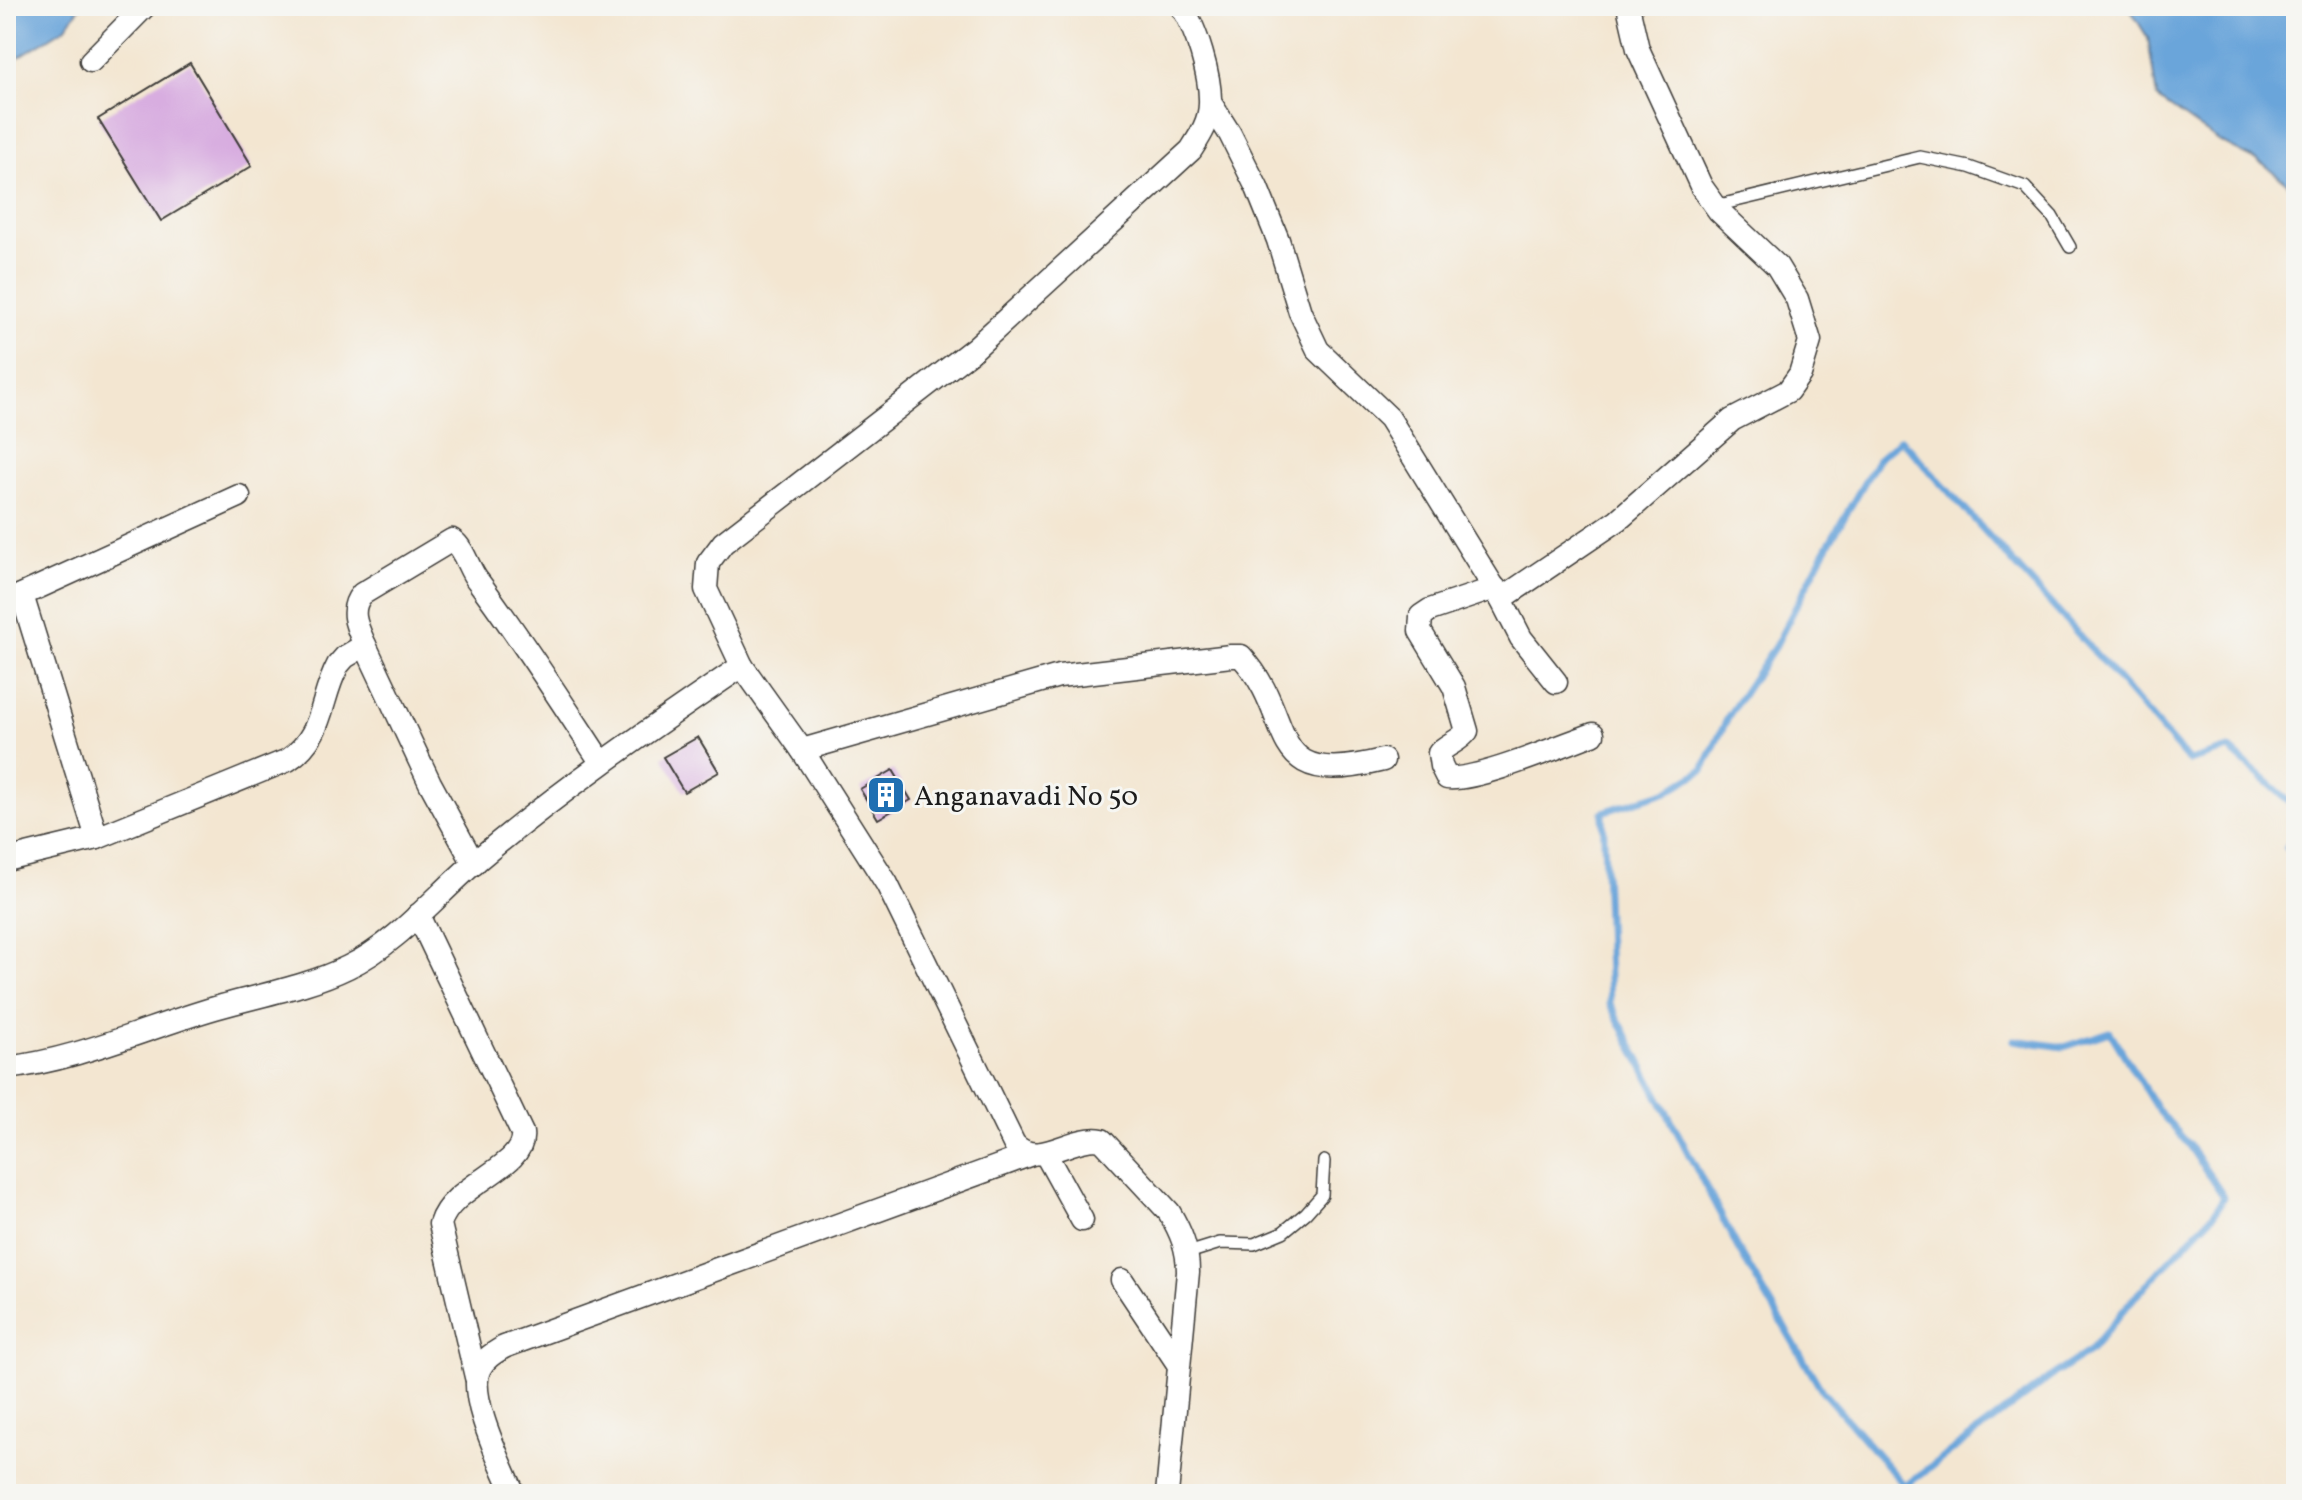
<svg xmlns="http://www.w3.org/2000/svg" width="2302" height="1500" font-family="Vollkorn,serif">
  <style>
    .water { fill: #6aa5da; stroke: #43607b; stroke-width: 2 }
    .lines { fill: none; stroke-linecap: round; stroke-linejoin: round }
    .stream { stroke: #6aa5da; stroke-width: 7 }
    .building { fill: #d8ade0 }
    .service-casing { stroke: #3c3a37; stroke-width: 14 }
    .minor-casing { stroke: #3c3a37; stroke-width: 25 }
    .service { stroke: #fff; stroke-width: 11 }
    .minor { stroke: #fff; stroke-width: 22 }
    .labels { text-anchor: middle; stroke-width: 6; stroke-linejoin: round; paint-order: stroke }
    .poi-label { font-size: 28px; fill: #1c1c1c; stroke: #f6f6f2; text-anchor: start }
  </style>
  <rect width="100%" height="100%" fill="#f6f6f2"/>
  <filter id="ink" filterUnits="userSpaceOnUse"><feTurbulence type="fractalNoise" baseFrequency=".0125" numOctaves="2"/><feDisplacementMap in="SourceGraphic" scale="16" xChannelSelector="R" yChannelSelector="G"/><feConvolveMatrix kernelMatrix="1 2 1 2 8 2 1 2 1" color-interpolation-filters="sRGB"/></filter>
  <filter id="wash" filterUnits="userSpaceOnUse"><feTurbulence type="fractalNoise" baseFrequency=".006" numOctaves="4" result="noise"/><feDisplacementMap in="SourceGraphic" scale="32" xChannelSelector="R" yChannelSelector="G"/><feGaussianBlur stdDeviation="1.8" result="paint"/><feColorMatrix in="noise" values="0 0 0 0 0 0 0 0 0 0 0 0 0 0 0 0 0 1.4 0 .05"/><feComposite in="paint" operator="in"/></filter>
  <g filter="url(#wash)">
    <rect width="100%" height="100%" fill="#f3e6d1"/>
    <!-- water -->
    <g class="water">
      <path d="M6,6H81L65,28L6,65Z"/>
      <path d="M2128,6H2296V191L2264,164L2220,142L2157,98L2148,38Z"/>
    </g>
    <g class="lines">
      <!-- stream -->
      <g class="stream">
        <path d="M2296,835L2286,848L2296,857"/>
        <path d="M1905,1486L2056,1373L2090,1351L2133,1299L2214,1214L2224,1197L2188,1144L2157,1109L2110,1032L2064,1047L2014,1040"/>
        <path d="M1908,1494L1905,1486L1822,1391L1739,1250L1610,1004L1603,812L1668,791L1703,770L1729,715L1777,643L1823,554L1878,459L1901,439L2089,646L2189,761L2229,749L2296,807"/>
      </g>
    </g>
    <g id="blocks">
      <!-- building -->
      <g class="building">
        <path d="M190,63L252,166L161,221L98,119Z"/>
        <path d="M698,737L719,772L684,792L663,757Z"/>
        <path d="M893,770L911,800L878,819L860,789Z"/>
      </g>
    </g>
  </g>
  <g filter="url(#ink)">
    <use href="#blocks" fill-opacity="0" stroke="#3c3a37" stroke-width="2"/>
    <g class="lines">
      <!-- service casing -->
      <g class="service-casing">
        <g id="service">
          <path d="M1715,206L1920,157L1969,167L2025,187L2052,216L2070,247"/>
          <path d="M1188,1253L1220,1243L1254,1244L1283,1232L1306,1213L1322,1195L1324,1161"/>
        </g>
      </g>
      <!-- minor casing -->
      <g class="minor-casing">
        <g id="minor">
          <path d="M91,61L145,6"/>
          <path d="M1211,104L1230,134L1257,188L1278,240L1300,312L1318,350L1389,418L1501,599L1521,638L1556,682"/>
          <path d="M1495,588L1430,610L1421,616L1420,631L1454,687L1467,731C1459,742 1448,743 1439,753L1441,766L1447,778C1475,782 1562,745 1593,734"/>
          <path d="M22,595L97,838"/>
          <path d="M1501,599L1618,520L1732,420L1788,391L1800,374L1810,341L1797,299L1777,266L1719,211L1701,186L1638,49L1628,6"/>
          <path d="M6,602L239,496"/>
          <path d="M365,645L430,783L474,864"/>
          <path d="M742,666L802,750L887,884L1014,1144C1038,1170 1072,1134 1102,1140L1169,1212C1181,1232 1188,1249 1188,1272L1167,1494"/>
          <path d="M802,750L1059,676L1231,656H1241C1300,720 1259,791 1383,760"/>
          <path d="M6,860L97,838L288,760C325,735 319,700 338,665L345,657L365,645C357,627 348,610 362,594L452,540C465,549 468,569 478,581C522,640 561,701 601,762"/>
          <path d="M418,915L522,1133C527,1168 452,1183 440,1224L476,1377"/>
          <path d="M6,1068C77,1060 146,1028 215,1008C259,995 307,987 348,967C395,945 435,897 474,863C559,791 650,729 742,666L706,589L708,563L723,543L975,348L1191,150C1200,136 1210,121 1210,103C1211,77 1196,27 1181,6"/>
          <path d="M1045,1153L1082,1220"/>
          <path d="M1122,1280L1178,1364"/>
          <path d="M514,1494C502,1465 466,1395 480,1368C485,1358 494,1353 504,1347L1032,1154"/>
        </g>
      </g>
      <!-- service -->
      <use href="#service" class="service"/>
      <!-- minor -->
      <use href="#minor" class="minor"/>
    </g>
  </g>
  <!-- icons -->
  <defs>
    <g id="building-square" transform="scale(2)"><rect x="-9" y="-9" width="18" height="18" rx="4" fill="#1f6fb2" stroke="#f6f6f2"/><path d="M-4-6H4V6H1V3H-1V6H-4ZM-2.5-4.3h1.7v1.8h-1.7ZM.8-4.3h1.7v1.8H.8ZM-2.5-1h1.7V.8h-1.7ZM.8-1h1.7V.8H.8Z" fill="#fff"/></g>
  </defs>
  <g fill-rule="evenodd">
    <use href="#building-square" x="886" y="795"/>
  </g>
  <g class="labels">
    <!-- poi labels -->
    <g class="poi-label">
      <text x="914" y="805">Anganavadi No 50</text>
    </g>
  </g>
  <!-- margin -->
  <rect width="2302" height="1500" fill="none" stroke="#f6f6f2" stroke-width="32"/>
</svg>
